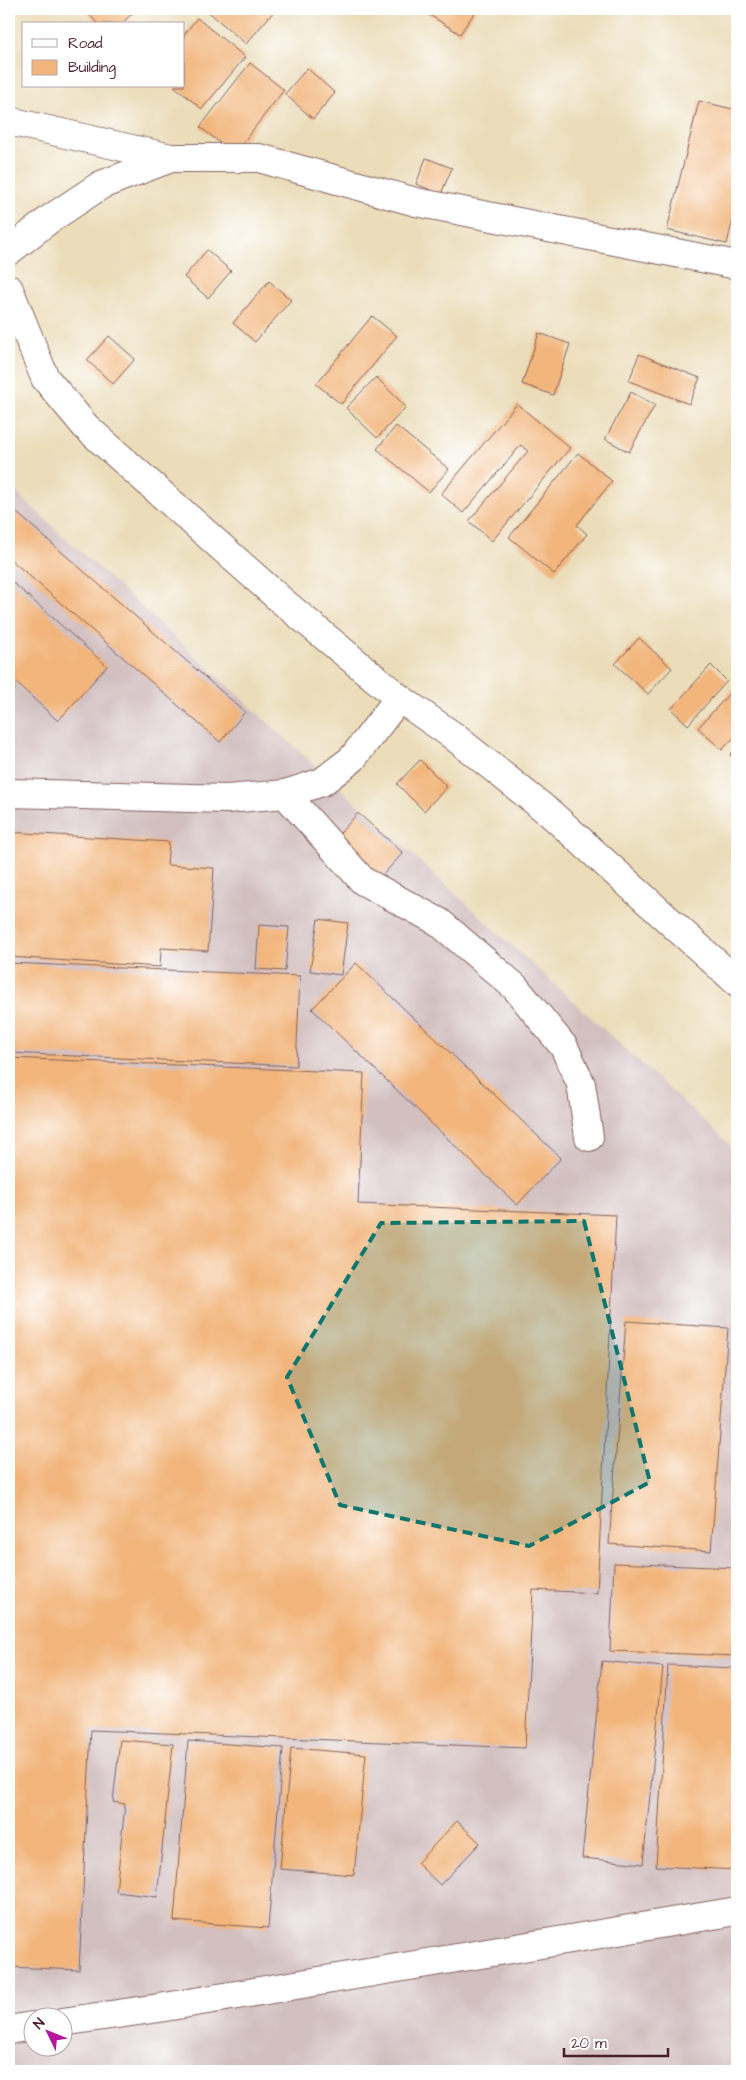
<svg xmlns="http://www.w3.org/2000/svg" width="746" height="2080" font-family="'Architects Daughter',sans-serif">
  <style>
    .industrial { fill: #d2bfc0; fill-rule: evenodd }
    .building { fill: #f2b57c }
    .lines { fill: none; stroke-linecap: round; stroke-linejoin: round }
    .minor-casing { stroke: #82625d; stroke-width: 30 }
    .minor { stroke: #fff; stroke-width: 28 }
    .marked { fill: #0f766e; fill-opacity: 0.2; stroke: #0f766e; stroke-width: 4; stroke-dasharray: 10 6; stroke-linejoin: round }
  </style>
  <rect width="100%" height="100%" fill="#fff"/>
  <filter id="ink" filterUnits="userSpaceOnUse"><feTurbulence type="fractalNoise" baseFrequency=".02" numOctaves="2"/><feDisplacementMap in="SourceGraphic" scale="10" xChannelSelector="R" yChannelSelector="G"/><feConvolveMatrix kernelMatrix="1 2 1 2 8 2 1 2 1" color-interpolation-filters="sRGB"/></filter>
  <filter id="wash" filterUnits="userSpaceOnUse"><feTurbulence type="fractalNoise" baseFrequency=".0096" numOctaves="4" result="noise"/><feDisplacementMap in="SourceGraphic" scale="20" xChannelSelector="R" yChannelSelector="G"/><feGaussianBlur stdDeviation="1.12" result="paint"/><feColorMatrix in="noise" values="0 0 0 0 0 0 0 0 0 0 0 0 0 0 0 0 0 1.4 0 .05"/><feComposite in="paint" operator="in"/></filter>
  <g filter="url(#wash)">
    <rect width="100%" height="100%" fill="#ebddba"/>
    <!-- industrial -->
    <path class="industrial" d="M9,486L737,1151V2071H9ZM32,2018H62V2048H32Z"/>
    <g id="blocks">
      <!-- building -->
      <g class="building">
        <path d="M84,9H137L121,24H98Z"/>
        <path d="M205,9H276L246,44Z"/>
        <path d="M420,9H477L460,34Z"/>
        <path d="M197,18L245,57L202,109L174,86H184V35Z"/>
        <path d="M250,63L284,90L234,154L200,127Z"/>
        <path d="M307,68L335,93L313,119L285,94Z"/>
        <path d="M699,101L737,110V202L727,244L667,230Z"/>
        <path d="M426,158L452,168L441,194L416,184Z"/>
        <path d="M207,250L231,271L208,298L184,277Z"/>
        <path d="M269,281L291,300L255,342L233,323Z"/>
        <path d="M372,316L397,336L341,404L316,384Z"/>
        <path d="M539,333L570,344L553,395L522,384Z"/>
        <path d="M109,336L135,359L113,384L87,360Z"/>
        <path d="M639,354L700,378L689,404L629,381Z"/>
        <path d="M376,377L406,407L377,438L346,408Z"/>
        <path d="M631,392L655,405L629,452L605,439Z"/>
        <path d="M517,404L570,448L492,541L469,521L528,451L521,445L463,513L441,494Z"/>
        <path d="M396,426L449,469L429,492L377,449Z"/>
        <path d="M578,453L612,481L577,525L587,534L554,574L509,537Z"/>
        <path d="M9,506L245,712L220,742L9,558Z"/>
        <path d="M9,579L107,666L58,721L9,676Z"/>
        <path d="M639,638L672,668L648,694L615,664Z"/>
        <path d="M711,665L727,681L688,725L671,709Z"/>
        <path d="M9,682L15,689L9,696Z"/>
        <path d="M737,685V734L722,750L698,728Z"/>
        <path d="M737,747V761L730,755Z"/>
        <path d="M420,760L447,787L424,811L397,784Z"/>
        <path d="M358,813L403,853L377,881L333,841Z"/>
        <path d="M9,832L169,842L167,865L214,868L208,951L161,948L160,967L9,957Z"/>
        <path d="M318,919L348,923L341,975L310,971Z"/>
        <path d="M259,925L289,927L285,971L256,969Z"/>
        <path d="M9,963L300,976L296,1066L9,1053Z"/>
        <path d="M356,963L561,1158L517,1205L312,1009Z"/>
        <path d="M9,1058L364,1073L358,1204L616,1215L597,1593L533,1590L525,1748L91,1730L79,1970L9,1967Z"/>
        <path d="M626,1321L728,1328L711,1551L609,1544Z"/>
        <path d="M614,1563L737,1568V1656L610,1651Z"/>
        <path d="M602,1661L663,1667L643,1864L582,1858Z"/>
        <path d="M668,1665L737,1668V1870L656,1866Z"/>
        <path d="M120,1740L173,1744L157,1897L116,1892L125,1804L113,1802Z"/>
        <path d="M188,1741L283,1748L268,1928L174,1921Z"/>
        <path d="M291,1748L366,1754L354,1875L280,1869Z"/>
        <path d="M457,1821L480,1843L440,1885L417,1863Z"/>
      </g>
    </g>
  </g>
  <g filter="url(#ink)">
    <use href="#blocks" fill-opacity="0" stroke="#82625d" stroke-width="1"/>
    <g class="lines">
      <!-- minor casing -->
      <g class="minor-casing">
        <g id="minor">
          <path d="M9,121L171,158"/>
          <path d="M9,251L50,219L101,185L171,158H259L416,202L737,265"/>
          <path d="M9,289L45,378L86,427L282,601L399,698L452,735L551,814L737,982"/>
          <path d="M9,793L227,799L285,794L322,782L352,759L399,698"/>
          <path d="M285,794L363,881L439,922L515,987L564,1047L581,1084L589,1137"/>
          <path d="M62,2022L159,2008L737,1911"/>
          <path d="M9,2030L32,2026"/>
        </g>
      </g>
      <!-- minor -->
      <use href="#minor" class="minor"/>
    </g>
  </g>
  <!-- marked area -->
  <path class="marked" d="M584,1221L650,1482L529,1546L340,1505L287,1377L381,1223Z"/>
  <!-- margin -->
  <rect width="746" height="2080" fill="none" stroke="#fff" stroke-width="30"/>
  <!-- legend -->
  <rect x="22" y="22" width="162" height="65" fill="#ffffff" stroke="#b7a5aa"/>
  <rect x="32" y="39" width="25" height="8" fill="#ffffff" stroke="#b7a5aa"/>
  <text x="68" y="48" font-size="15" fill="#4a1f2b">Road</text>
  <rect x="32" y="60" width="25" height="15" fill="#f2b57c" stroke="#b7a5aa"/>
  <text x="68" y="72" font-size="15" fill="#4a1f2b">Building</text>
  <!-- north arrow -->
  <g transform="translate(48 2032) rotate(313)"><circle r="24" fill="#ffffff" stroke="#b7a5aa"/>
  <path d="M0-4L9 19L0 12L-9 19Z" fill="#b5179e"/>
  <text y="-8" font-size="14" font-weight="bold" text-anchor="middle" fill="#4a1f2b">N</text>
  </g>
  <!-- scale -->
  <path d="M564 2048v8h104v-8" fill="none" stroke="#4a1f2b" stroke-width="2.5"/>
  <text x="571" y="2048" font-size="15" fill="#4a1f2b" stroke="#ffffff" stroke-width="4" paint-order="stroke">20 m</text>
</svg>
